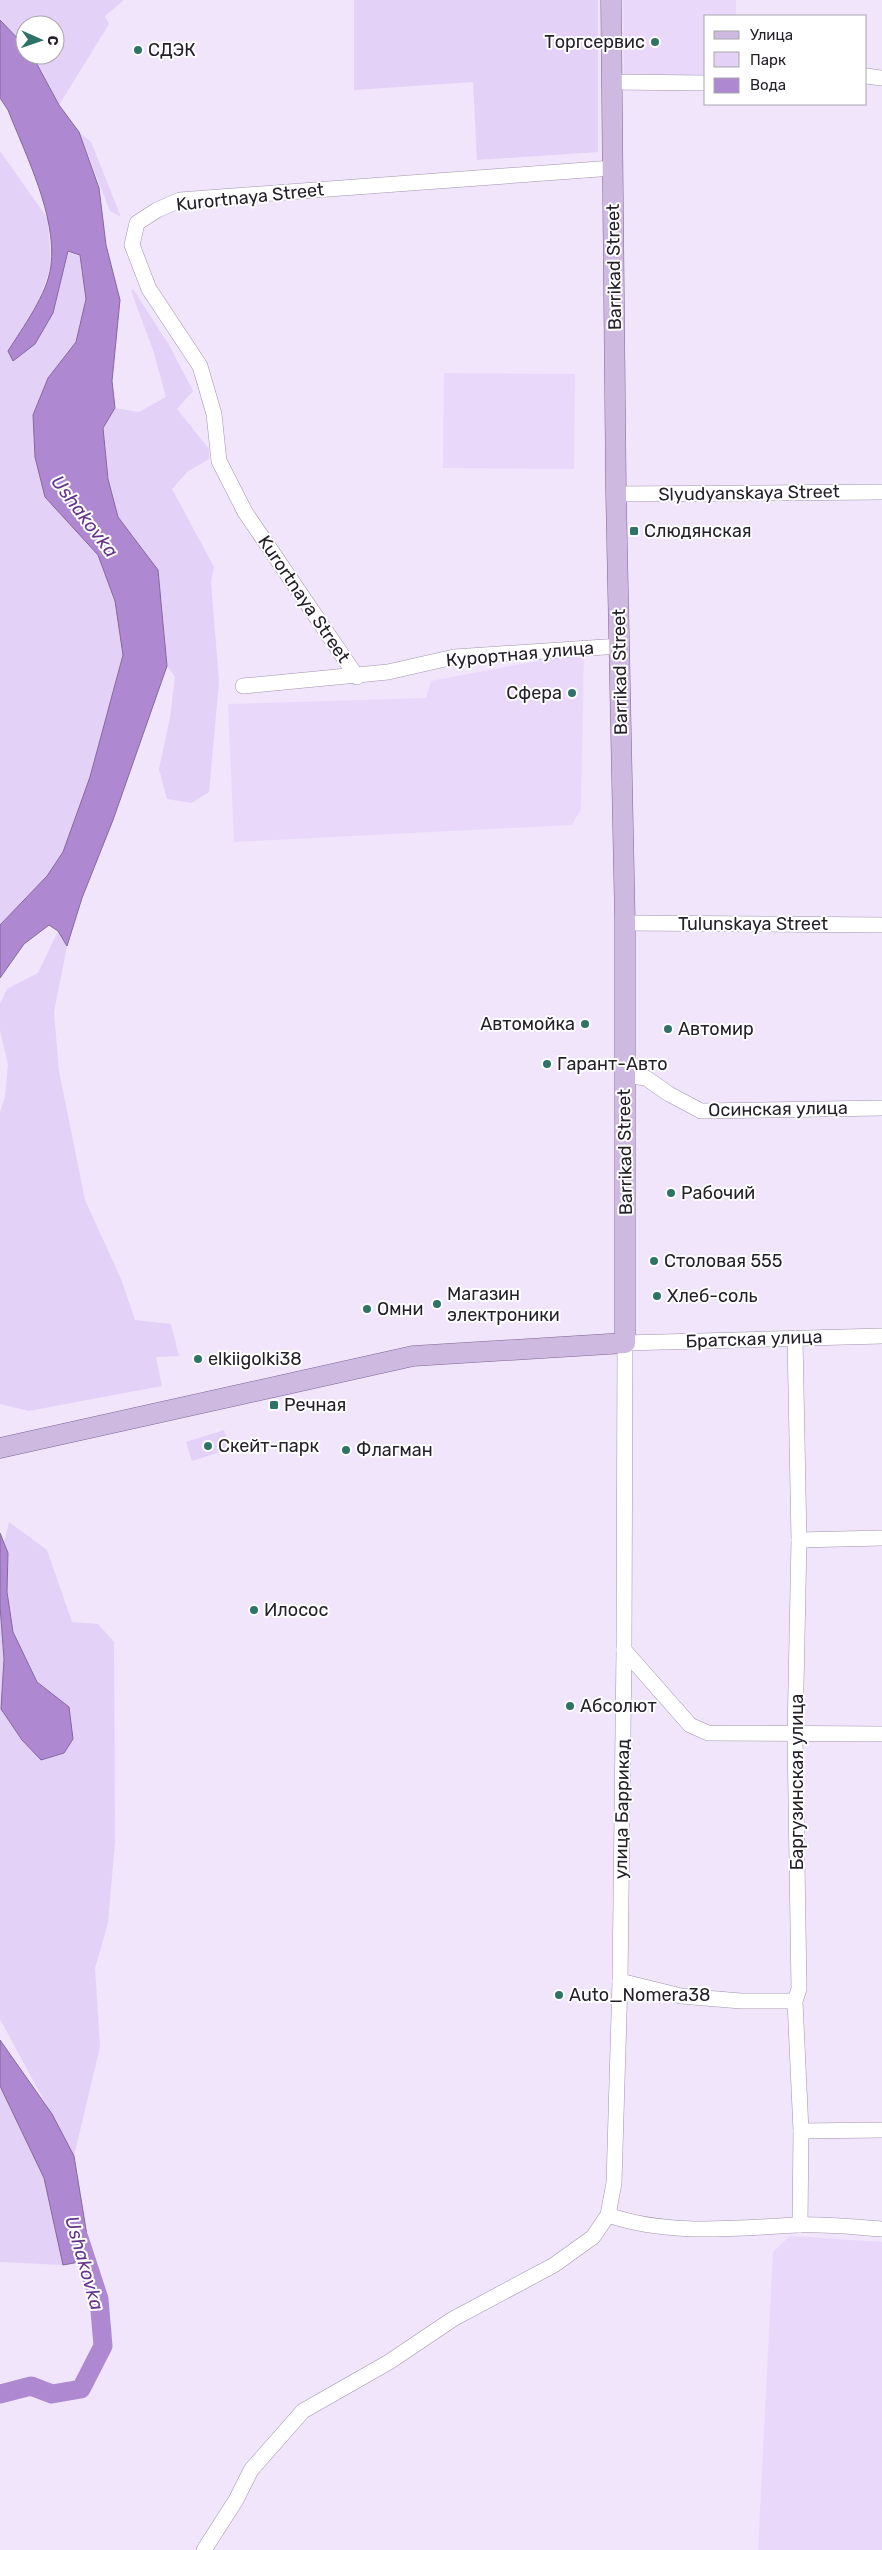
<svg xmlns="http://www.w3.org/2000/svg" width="882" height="2550" font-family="Rubik,sans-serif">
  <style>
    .built { fill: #ead8fb }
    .green { fill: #e4d1f7 }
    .water { fill: #ae88d0; stroke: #85699e }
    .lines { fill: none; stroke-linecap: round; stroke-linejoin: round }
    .river { stroke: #ae88d0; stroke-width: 19 }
    .minor-casing { stroke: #a194ad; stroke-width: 16 }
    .major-casing { stroke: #7d6593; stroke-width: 21 }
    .minor { stroke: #fff; stroke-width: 15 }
    .major { stroke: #ceb9e0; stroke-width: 20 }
    .poi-dot { fill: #2d7367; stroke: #fff; stroke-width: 2 }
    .labels { text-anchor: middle; stroke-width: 4; stroke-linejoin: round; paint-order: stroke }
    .poi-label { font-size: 18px; fill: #25202a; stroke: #fff; text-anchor: start }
    .street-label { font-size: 18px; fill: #25202a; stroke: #fff }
    .water-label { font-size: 19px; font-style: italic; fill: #66358b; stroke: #fff }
  </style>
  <rect width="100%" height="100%" fill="#f0e5fb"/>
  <!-- built -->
  <g class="built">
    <path d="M623,0H736V16H706V77L624,78Z"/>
    <path d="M444,373L575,374L574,469L443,468Z"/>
    <path d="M584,652L581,809L572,825L234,842L228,704L426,698L431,681Z"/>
    <path d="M790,2236L882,2242V2550H758L773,2252Z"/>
  </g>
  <!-- green -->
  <g class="green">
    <path d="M0,0H124L105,16L109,24L59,105L32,55H55V25H25V46L0,20Z"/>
    <path d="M354,0H598V152L477,160L473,82L354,90Z"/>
    <path d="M79,132L91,142L121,217L110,211Z"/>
    <path d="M0,151L48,219L51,267L36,307L8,351L53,313L69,250L80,255L86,299L76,342L48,378L79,533L98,555L115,601L123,655L90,777L63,852L47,876L0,925Z"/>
    <path d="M133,289L169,345L193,391L177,409L209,449V459L187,472L172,489L214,567L211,581L219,682L209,792L191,803L167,799L159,769L170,718L175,677L167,666L162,604L149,557L118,517L108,480L103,428L115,408L139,412L166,397L153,350L131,291Z"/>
    <path d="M58,931L67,946L54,1012L59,1071L85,1200L121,1279L135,1320L171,1324L179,1356L156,1357L162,1386L29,1411L0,1404V1112L5,1097L8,1065L0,1030V1004L7,989L38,973Z"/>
    <path d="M224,1430L230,1449L192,1461L186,1442Z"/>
    <path d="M9,1522L47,1550L72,1622L98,1624L114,1642L115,1842L108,1923L95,1968L100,2047L74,2156L0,2019V1559Z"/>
    <path d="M0,2086L44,2178L63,2265L0,2262Z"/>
  </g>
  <!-- water -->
  <g class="water">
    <path d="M0,20L25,46V55H32L59,105L79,132L99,188L106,245L120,300L112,381L115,408L103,428L108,479L118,517L158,570L167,666L113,820L82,898L67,946L58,931L49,925L24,944L0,978V925L47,876L63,852L90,777L123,655L115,601L98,555L45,497L35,457L33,415L48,378L76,342L86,299L80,255L68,251L53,313L35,344L13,361L8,351C23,327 47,295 51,266C57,216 26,156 8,110L0,98Z"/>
    <path d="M0,1533L8,1553L7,1592L13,1632L37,1682L69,1707L73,1739L64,1753L41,1760L22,1740L1,1709L4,1659L0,1606Z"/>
    <path d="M0,2040L52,2114L74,2156L91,2260L63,2265L44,2178L0,2086Z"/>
  </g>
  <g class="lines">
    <!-- river -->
    <path class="river" d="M0,2394L31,2386L52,2394L81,2389L103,2346L99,2299L79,2238"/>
    <!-- minor casing -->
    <g class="minor-casing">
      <g id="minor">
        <path d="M866,76L882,78"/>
        <path d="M612,82L706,83"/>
        <path d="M616,494L882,492"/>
        <path d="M357,677L245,512L219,461L214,414L200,366L149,289L132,245L137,223L157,210L180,200L613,168"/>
        <path d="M243,686L388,672L454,657L620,646"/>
        <path d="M625,923L882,925"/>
        <path d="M623,1075L646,1078L669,1094L701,1111L882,1108"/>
        <path d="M795,1338L799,1540L795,1735L799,1989L795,2001L801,2131L800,2225"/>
        <path d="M799,1540L882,1538"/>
        <path d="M624,1650L690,1725L708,1733L882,1734"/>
        <path d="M620,1981L681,1996L741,2001H795"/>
        <path d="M801,2131L882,2130"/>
        <path d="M608,2215C669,2236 735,2228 798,2225C826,2224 854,2227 882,2229"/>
        <path d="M204,2550L236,2500L251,2470L303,2411L389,2362L453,2319L554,2265L593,2237L608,2215L614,2183L620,1981L624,1650L625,1343L882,1336"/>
      </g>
    </g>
    <!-- major casing -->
    <g class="major-casing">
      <path id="major" d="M0,1448L413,1356L625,1343V923L616,494L611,0"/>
    </g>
    <!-- minor -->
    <use href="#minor" class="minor"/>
    <!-- major -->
    <use href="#major" class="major"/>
  </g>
  <!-- markers -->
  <g class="poi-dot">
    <circle cx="655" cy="42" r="5"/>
    <circle cx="138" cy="50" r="5"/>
    <rect x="629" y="526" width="10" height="10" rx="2.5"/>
    <circle cx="572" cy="693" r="5"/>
    <circle cx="585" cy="1024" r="5"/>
    <circle cx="668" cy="1029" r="5"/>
    <circle cx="547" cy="1064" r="5"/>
    <circle cx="671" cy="1193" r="5"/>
    <circle cx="654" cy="1261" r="5"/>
    <circle cx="657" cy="1296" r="5"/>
    <circle cx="437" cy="1304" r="5"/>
    <circle cx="367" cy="1309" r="5"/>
    <circle cx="198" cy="1359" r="5"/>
    <rect x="269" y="1400" width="10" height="10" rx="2.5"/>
    <circle cx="208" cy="1446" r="5"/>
    <circle cx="346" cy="1450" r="5"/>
    <circle cx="254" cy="1610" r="5"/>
    <circle cx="570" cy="1706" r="5"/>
    <circle cx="559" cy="1995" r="5"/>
  </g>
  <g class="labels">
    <!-- poi labels -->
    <g class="poi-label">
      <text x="645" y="48" text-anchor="end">Торгсервис</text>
      <text x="148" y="56">СДЭК</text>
      <text x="644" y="537">Слюдянская</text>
      <text x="562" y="699" text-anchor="end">Сфера</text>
      <text x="575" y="1030" text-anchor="end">Автомойка</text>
      <text x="678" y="1035">Автомир</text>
      <text x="557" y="1070">Гарант-Авто</text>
      <text x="681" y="1199">Рабочий</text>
      <text x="664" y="1267">Столовая 555</text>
      <text x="447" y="1300">Магазин<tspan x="447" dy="21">электроники</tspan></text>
      <text x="667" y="1302">Хлеб-соль</text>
      <text x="377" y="1315">Омни</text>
      <text x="208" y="1365">elkiigolki38</text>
      <text x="284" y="1411">Речная</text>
      <text x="218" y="1452">Скейт-парк</text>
      <text x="356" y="1456">Флагман</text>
      <text x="264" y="1616">Илосос</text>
      <text x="580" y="1712">Абсолют</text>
      <text x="569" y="2001">Auto_Nomera38</text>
    </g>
    <!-- street labels -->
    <g class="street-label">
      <text transform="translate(250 197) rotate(-6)" y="6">Kurortnaya Street</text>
      <text transform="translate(614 267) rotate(-91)" y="6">Barrikad Street</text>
      <text transform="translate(749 493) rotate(-1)" y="6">Slyudyanskaya Street</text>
      <text transform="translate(304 599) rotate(56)" y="6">Kurortnaya Street</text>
      <text transform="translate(520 654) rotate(-5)" y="6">Курортная улица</text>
      <text transform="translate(620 672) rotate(-91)" y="6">Barrikad Street</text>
      <text x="753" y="930">Tulunskaya Street</text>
      <text transform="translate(778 1109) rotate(-1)" y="6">Осинская улица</text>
      <text transform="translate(625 1152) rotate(-91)" y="6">Barrikad Street</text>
      <text transform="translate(754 1339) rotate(-2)" y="6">Братская улица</text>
      <text transform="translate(797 1782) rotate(-90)" y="6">Баргузинская улица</text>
      <text transform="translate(622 1809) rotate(-89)" y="6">улица Баррикад</text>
    </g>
    <!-- water labels -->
    <g class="water-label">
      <text transform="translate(85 516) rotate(53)" y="7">Ushakovka</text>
      <text transform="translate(85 2263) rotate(74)" y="7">Ushakovka</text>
    </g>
  </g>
  <!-- legend -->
  <rect x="704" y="15" width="162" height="90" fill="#ffffff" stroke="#a8a6aa"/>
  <rect x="714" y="31" width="25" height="8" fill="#ceb9e0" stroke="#a8a6aa"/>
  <text x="750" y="40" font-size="15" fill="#25202a">Улица</text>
  <rect x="714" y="52" width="25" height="15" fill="#e4d1f7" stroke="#a8a6aa"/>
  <text x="750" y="65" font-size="15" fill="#25202a">Парк</text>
  <rect x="714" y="78" width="25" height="15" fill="#ae88d0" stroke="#a8a6aa"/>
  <text x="750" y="90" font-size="15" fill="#25202a">Вода</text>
  <!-- north arrow -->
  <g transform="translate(40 40) rotate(92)"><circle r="24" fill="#ffffff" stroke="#a8a6aa"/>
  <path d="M0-4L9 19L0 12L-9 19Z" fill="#2d7367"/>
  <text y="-8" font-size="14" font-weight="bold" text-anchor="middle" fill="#25202a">С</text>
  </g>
</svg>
